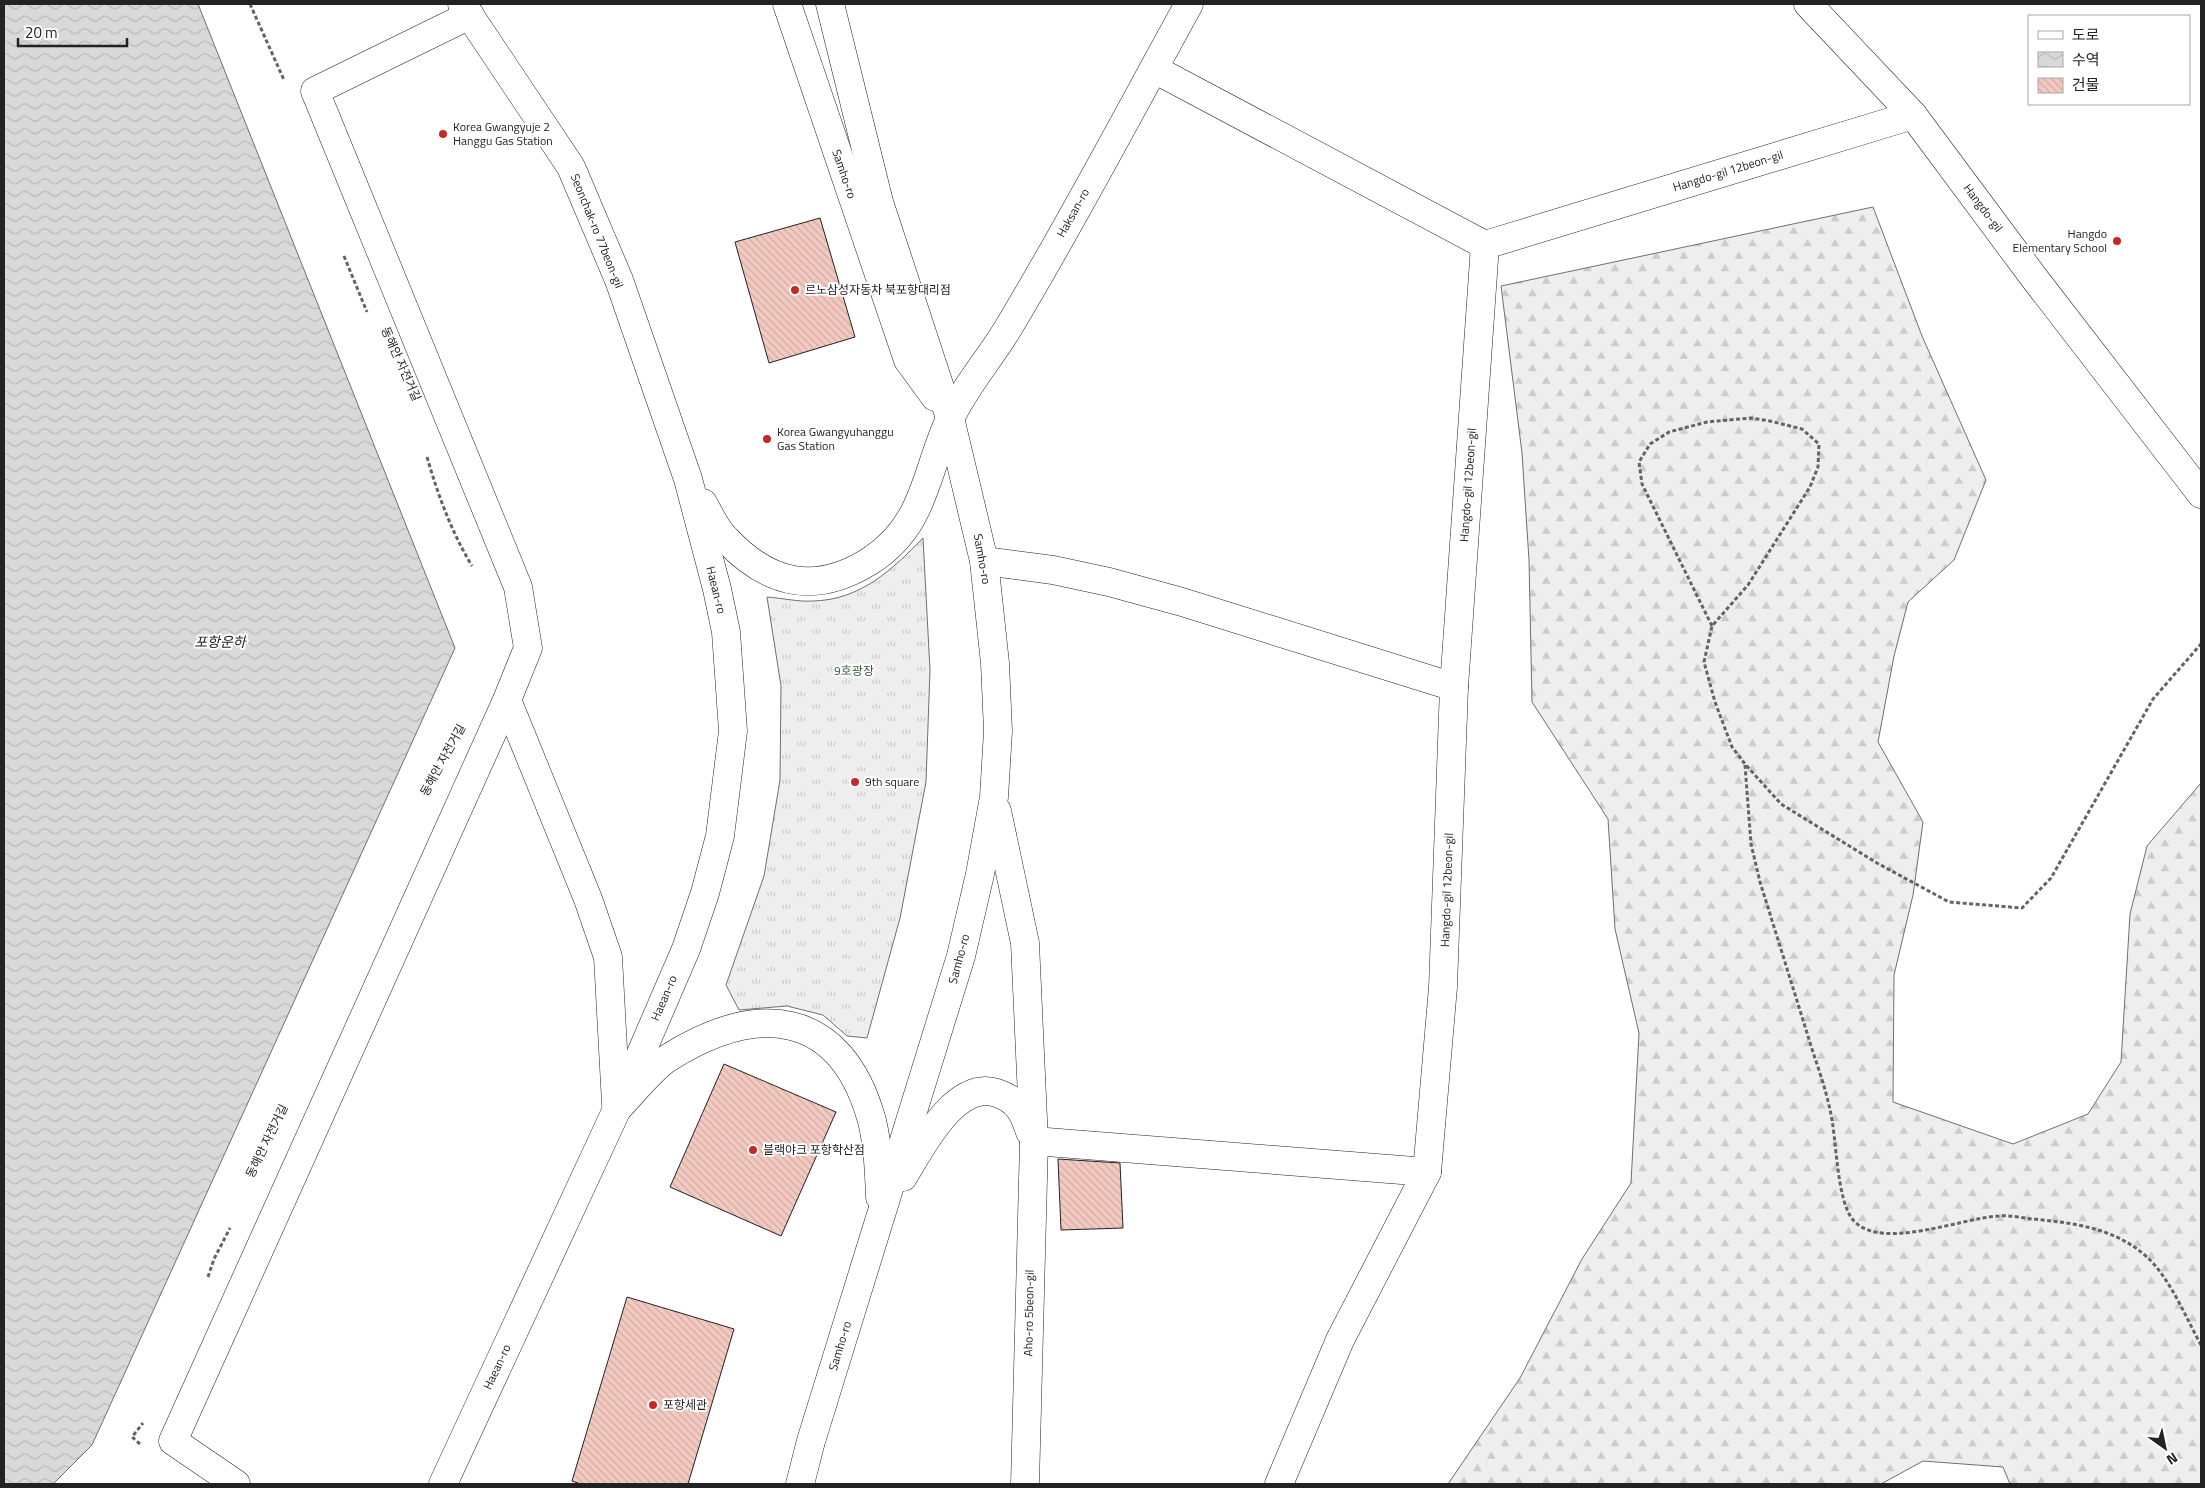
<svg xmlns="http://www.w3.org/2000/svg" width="2205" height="1488" font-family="'Titillium Web','Noto Sans KR',sans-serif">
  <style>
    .grass { fill: url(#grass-tufts); stroke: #6f6f6f }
    .forest { fill: url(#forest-firs); stroke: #6f6f6f }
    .water { fill: url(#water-waves); stroke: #6f6f6f }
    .building { fill: url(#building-back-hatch); stroke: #222 }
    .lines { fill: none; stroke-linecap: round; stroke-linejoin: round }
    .minor-casing { stroke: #222; stroke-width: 29 }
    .major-casing { stroke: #222; stroke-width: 29 }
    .path { stroke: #646464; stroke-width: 3; stroke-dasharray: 4 2.5; stroke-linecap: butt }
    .minor { stroke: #fff; stroke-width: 28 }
    .major { stroke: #fff; stroke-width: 28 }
    .poi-dot { fill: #c62828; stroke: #fff; stroke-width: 2 }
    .labels { text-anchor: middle; stroke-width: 4; stroke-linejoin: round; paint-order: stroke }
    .poi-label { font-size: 12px; fill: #222; stroke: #fff; text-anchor: start }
    .street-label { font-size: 12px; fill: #222; stroke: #fff }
    .park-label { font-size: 12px; fill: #2f5e38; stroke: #fff }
    .water-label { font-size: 14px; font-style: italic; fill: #222; stroke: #fff }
  </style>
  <defs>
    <pattern id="grass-tufts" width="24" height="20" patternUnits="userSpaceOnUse" patternTransform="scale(1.25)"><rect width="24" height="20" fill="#eee"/><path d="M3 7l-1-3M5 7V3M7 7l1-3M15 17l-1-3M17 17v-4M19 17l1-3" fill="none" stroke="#ccc"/></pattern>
    <pattern id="forest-firs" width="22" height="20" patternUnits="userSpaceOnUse" patternTransform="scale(1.25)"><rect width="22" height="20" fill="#eee"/><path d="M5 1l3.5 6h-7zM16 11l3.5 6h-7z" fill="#ccc"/></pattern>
    <pattern id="water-waves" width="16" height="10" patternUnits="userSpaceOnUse" patternTransform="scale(1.25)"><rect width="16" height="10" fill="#d9d9d9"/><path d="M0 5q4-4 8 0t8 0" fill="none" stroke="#bababa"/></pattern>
    <pattern id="building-back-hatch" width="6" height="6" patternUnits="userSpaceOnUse" patternTransform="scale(1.25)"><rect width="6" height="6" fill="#f3c9c0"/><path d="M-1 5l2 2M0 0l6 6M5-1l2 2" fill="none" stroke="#d0aca5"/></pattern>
  </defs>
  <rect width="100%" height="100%" fill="#fff"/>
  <!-- grass -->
  <path class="grass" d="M923,538L930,670L926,782L900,918L867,1038L847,1036L823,1015L787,1006L739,1010L726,985L764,876L780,780L781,686L767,597C782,598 798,602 813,601C860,600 892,570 923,538Z"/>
  <!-- forest -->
  <path class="forest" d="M1873,207L1922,336L1986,480L1954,560L1908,602L1894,656L1878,742L1923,822L1913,895L1894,975L1893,1102L2013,1144L2088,1114L2121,1062L2130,914L2147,846L2201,783V1484H2010L2003,1467L1923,1461L1881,1484H1448L1520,1378L1582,1259L1631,1183L1639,1033L1615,929L1608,819L1532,702L1529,560L1522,453L1501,286Z"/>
  <!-- water -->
  <path class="water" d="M4,4H198L455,648L92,1445L53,1484H4Z"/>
  <!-- building -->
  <g class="building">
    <path d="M820,218L855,337L769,363L735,242Z"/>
    <path d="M724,1064L836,1112L781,1236L670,1187Z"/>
    <path d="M1058,1159L1120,1163L1123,1228L1061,1230Z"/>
    <path d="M627,1297L734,1329L688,1484H581L572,1481Z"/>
  </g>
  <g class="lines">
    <!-- minor casing -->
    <g class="minor-casing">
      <g id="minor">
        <path d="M1808,4L1913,115L2035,279L2201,494"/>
        <path d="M1154,69L1485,245"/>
        <path d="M703,503C710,515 716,530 726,539C769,585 816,595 870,561C926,525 925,472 950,419C965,386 992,356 1010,325C1073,220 1130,111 1189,4"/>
        <path d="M984,561L1053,570L1109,582L1182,602L1454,687"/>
        <path d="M507,700L588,899L608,957L616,1104"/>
        <path d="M1427,1172L1443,987L1454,687L1485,245L1913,115"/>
        <path d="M236,1484L173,1441L507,700L528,648L518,587L315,91L470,15"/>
        <path d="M443,1484L617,1109L686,949L705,893L720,836L733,731L726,632L717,589L688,479L619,280L571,167L462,4"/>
        <path d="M1025,1484L1034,1141L1427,1172L1340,1340L1279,1484"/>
      </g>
    </g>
    <!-- major casing -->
    <g class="major-casing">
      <g id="major">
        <path d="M787,4L908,360L935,397"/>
        <path d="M997,811L1025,943L1034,1141"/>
        <path d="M617,1109C631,1095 652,1068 668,1058C757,1002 841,1008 872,1121C878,1146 879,1171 880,1197"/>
        <path d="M903,1177C921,1148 955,1079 997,1093C1018,1100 1024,1113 1030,1132"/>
        <path d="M800,1484L811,1441L961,956L980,874L994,797L998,731L995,663L984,561L950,418L879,202L830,4"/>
      </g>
    </g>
    <!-- path -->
    <g class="path">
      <path d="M250,4L284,80"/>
      <path d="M344,256L367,312"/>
      <path d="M427,457C438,495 451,531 472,566"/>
      <path d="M1712,626L1642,484L1639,462L1650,444L1669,432L1707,422L1751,418L1770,421L1802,429L1819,444L1818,467L1810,487L1748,585L1712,626L1704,662L1715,702L1732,747L1745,764L1781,804L1877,863L1949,902L2022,908L2051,878L2153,699L2201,644"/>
      <path d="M1745,765L1751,844L1760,882C1776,933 1792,985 1808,1036C1815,1060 1825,1085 1830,1110C1837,1137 1836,1202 1854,1221C1882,1251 1961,1218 1999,1216C2010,1215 2022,1218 2033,1219C2074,1223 2115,1228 2147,1257C2170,1278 2186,1318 2201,1345"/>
      <path d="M208,1277L214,1259L230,1228"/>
      <path d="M140,1444L132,1437L143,1423"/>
    </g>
    <!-- minor -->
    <use href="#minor" class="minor"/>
    <!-- major -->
    <use href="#major" class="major"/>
  </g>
  <!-- markers -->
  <g class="poi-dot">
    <circle cx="443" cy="134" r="5"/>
    <circle cx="2117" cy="241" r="5"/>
    <circle cx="795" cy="290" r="5"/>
    <circle cx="767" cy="439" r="5"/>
    <circle cx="855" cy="782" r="5"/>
    <circle cx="753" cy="1150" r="5"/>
    <circle cx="653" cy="1405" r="5"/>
  </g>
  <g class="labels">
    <!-- poi labels -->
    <g class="poi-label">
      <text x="453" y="131">Korea Gwangyuje 2<tspan x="453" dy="14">Hanggu Gas Station</tspan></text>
      <text x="2107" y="238" text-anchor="end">Hangdo<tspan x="2107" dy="14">Elementary School</tspan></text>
      <text x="805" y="294">르노삼성자동차 북포항대리점</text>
      <text x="777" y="436">Korea Gwangyuhanggu<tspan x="777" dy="14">Gas Station</tspan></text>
      <text x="865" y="786">9th square</text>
      <text x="763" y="1154">블랙야크 포항학산점</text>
      <text x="663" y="1409">포항세관</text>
    </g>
    <!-- street labels -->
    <g class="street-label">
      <text transform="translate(1728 171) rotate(-17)" y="4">Hangdo-gil 12beon-gil</text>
      <text transform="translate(844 174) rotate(71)" y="4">Samho-ro</text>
      <text transform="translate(1983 208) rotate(53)" y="4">Hangdo-gil</text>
      <text transform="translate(1073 213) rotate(-61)" y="4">Haksan-ro</text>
      <text transform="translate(597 231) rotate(68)" y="4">Seonchak-ro 77beon-gil</text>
      <text transform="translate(401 364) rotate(66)" y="4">동해안 자전거길</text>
      <text transform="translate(1468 485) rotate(-86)" y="4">Hangdo-gil 12beon-gil</text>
      <text transform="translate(982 559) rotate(80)" y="4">Samho-ro</text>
      <text transform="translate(716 590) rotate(76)" y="4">Haean-ro</text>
      <text transform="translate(443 760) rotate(-61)" y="4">동해안 자전거길</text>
      <text transform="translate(1447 890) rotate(-88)" y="4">Hangdo-gil 12beon-gil</text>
      <text transform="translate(959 959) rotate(-75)" y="4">Samho-ro</text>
      <text transform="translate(664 998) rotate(-67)" y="4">Haean-ro</text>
      <text transform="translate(267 1141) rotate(-64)" y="4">동해안 자전거길</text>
      <text transform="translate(1029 1313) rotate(-89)" y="4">Aho-ro 5beon-gil</text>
      <text transform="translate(840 1346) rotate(-73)" y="4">Samho-ro</text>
      <text transform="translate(497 1367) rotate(-65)" y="4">Haean-ro</text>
    </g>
    <!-- park labels -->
    <g class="park-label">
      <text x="854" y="675">9호광장</text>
    </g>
    <!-- water labels -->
    <g class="water-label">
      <text x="220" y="647">포항운하</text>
    </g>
  </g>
  <!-- border -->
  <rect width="2205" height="1488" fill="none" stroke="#222222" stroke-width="10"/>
  <!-- legend -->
  <rect x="2028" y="15" width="162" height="90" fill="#ffffff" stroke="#a7a7a7"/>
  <rect x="2038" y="31" width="25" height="8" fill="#ffffff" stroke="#a7a7a7"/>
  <text x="2072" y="40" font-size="15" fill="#222222">도로</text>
  <rect x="2038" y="52" width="25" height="15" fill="url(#water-waves)" stroke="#a7a7a7"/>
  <text x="2072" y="65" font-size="15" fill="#222222">수역</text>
  <rect x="2038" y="78" width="25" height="15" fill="url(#building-back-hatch)" stroke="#a7a7a7"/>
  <text x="2072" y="90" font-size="15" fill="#222222">건물</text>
  <!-- north arrow -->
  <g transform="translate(2165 1448) rotate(147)" stroke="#ffffff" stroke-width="4" paint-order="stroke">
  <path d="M0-4L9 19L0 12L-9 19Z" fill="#222222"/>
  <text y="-8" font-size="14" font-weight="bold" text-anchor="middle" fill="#222222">N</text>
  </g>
  <!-- scale -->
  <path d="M18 38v8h109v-8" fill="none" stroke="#222222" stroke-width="2.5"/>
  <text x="25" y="38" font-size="15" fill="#222222" stroke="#ffffff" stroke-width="4" paint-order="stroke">20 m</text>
</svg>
